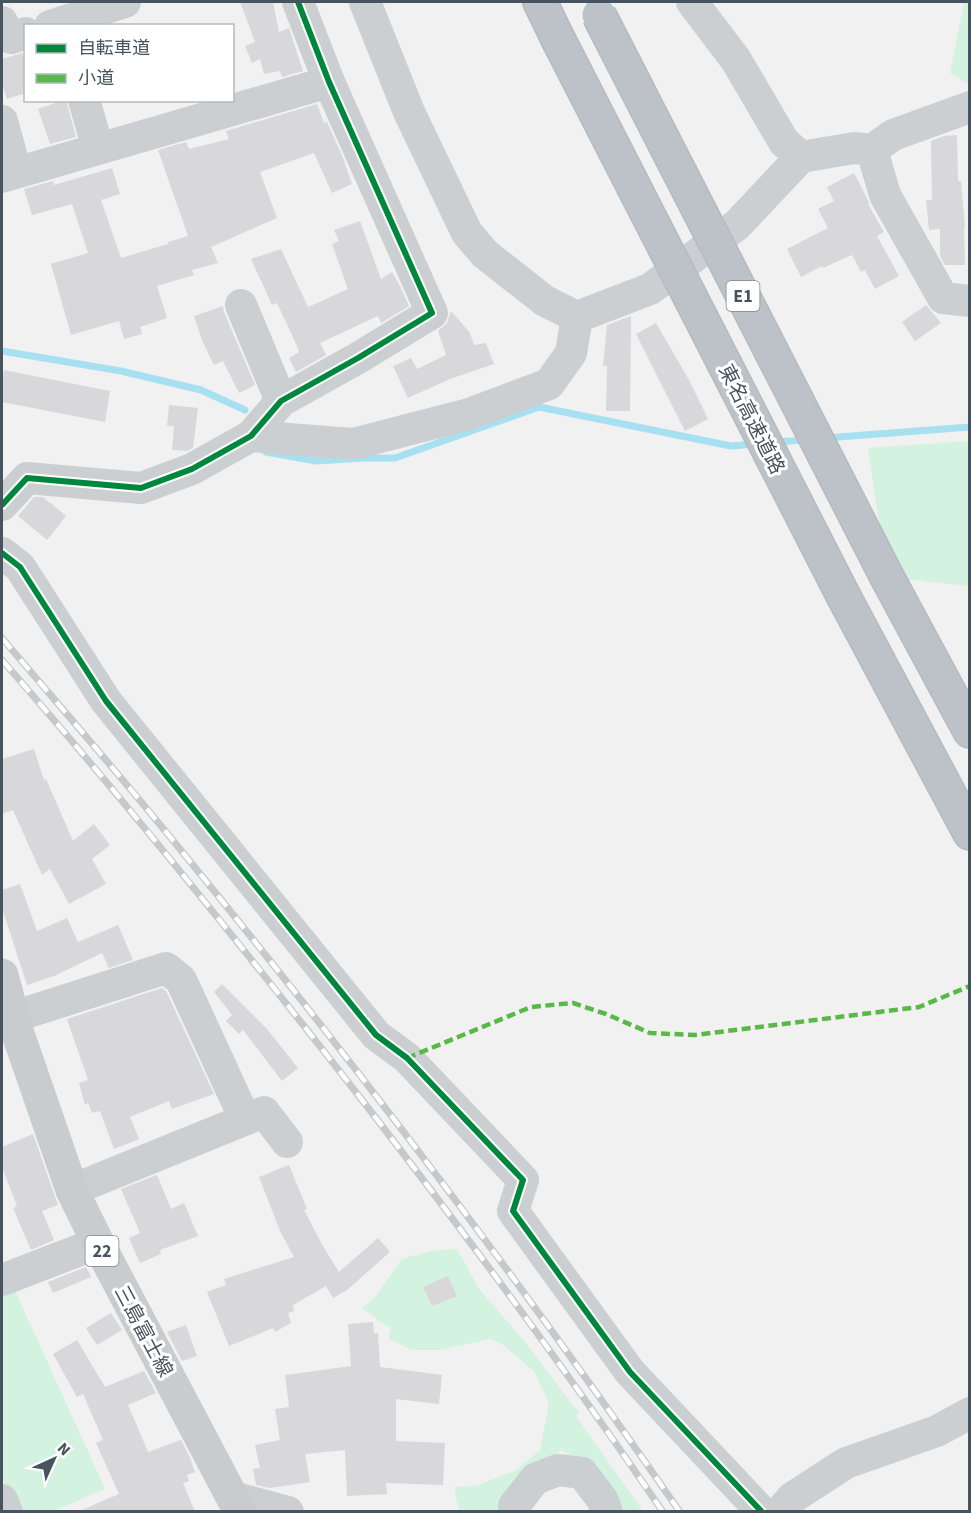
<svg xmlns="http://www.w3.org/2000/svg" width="971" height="1513" font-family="'Source Sans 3','Noto Sans JP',sans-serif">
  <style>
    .green { fill: #d4f2e0 }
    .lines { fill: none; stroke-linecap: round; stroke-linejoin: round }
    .stream { stroke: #a7e0f1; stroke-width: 7 }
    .building { fill: #d8d8da }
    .highway-casing { stroke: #b5bbc1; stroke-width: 36 }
    .minor { stroke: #cccfd2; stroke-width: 32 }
    .major { stroke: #c8cccf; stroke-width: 33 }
    .highway { stroke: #bcc2c7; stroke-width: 33 }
    .rail-casing { stroke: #c6c8ca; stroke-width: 7 }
    .rail { stroke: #fff; stroke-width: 4.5; stroke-dasharray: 14; stroke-linecap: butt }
    .highway-bridge-casing { stroke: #b5bbc1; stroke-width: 36; stroke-linecap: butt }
    .highway-bridge { stroke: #bcc2c7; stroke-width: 33 }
    .quiet { stroke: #58b947; stroke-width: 4.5; stroke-dasharray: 9 4.5; stroke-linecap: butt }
    .cycleway-casing { stroke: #fff; stroke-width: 10 }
    .cycleway { stroke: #00873e; stroke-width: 6 }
    .labels { text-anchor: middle; stroke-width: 6; stroke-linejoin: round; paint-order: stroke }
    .shield { fill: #fff; stroke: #7e878e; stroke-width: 1.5 }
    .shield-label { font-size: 18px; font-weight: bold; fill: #47535e }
    .street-label { font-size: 20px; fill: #47535e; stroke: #fff }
  </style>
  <rect width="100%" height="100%" fill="#f1f1f1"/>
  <!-- green -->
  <g class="green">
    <path d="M964,2H969V84L950,73Z"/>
    <path d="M969,441V586L887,577L868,448Z"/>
    <path d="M457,1249L479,1289L521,1337L579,1413L576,1416L643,1511H609L593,1468L561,1450L526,1479L504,1511H459L454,1487L476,1486L516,1470L540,1450L549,1404L534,1371L503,1345L490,1339L439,1350H412L389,1339L390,1328L362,1308L376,1296L402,1259L430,1251Z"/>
    <path d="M12,1284L105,1489L54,1511H17L2,1477V1289Z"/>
  </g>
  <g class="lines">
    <!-- stream -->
    <g class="stream">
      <path d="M2,351L121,371L201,390L245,410"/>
      <path d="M825,438L970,427"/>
      <path d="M775,442L805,440"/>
      <path d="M266,452L316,461L364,458H395L539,407L731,446L755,444"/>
    </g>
  </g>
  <!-- building -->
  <g class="building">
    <path d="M240,2H273L279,32L289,28L303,71L282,77L280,71L264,74L260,59L252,63L245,46L255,42Z"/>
    <path d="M22,53L26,64V93L7,99L2,84V59Z"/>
    <path d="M64,100H66L76,137L50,144L38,109Z"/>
    <path d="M317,104L324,123L327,122L343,158L352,184L332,193L314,153L260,172L277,218L211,247L218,263L192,270L194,275L157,286L167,318L140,327L142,334L124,339L119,321L71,335L51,264L88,253L72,204L32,215L24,189L53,181L54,185L112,168L120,194L101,200L121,258L168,244V242L188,236L158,150L186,142L189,149L229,139L226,131Z"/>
    <path d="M957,135L958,181H961L965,227H964L965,265H945L940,256V229L929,230L926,200H932L931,141L944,136Z"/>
    <path d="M854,173L867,198L869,203L868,204L884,232L877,236L899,276L875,289L865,270L861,272L852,255L823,268L822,266L801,277L787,249L828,228L818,209L834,201L827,187Z"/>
    <path d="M360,221L381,279L392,272L400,286L409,306L381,323L378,316L320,343L326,355L296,372L289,358L299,352L297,346L277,303L272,305L251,259L281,249L308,307L348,289L332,244L339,241L334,230Z"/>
    <path d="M926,305L941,323L915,341L902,322Z"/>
    <path d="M223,306L224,312L255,385L239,393L223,361L214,365L202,340L194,316Z"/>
    <path d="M452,312L470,333L474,345L486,343L494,364L450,379L408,398L393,366L411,358L417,369L446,355L438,331L447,323L450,313Z"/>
    <path d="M631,316L630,411H606L607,366H603L607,325Z"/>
    <path d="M656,323L689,380L708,419L685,431L636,334Z"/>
    <path d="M4,370L110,391L105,422L2,402V381Z"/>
    <path d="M169,405L198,408L193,448L187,451L172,450L174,426H167Z"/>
    <path d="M34,497H43L66,516L47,540L18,516Z"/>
    <path d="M34,749L44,780L46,779L73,841L94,824L110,845L92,859L106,884L69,904L50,869L42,875L13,810L2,814V759Z"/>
    <path d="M20,884L37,931L67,918L78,942L118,925L133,960L109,968L102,953L54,976L27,985L2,908V890Z"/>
    <path d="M222,984L267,1029L298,1068L282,1081L243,1030L239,1034L226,1021L232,1015L214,992Z"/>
    <path d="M162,988L166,991L214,1094L172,1109L169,1101L130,1117L139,1139L114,1149L100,1111L92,1113L88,1103L85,1105L79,1083L88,1080L67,1019Z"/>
    <path d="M33,1134L58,1205L42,1211L54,1240L31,1250L13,1208L17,1206L2,1167V1147Z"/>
    <path d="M289,1165L307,1209L304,1210L324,1248L339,1272L378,1238L390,1252L347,1290L333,1298L326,1286L293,1305L294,1311L288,1313L291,1323L275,1332L273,1328L229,1346L207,1292L226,1285L224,1279L294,1257L280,1231L259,1177Z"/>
    <path d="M157,1175L171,1209L184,1203L198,1236L160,1250L161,1254L140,1263L129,1238L140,1233L121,1189Z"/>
    <path d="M86,1267L91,1277L53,1293L48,1282Z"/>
    <path d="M448,1276L457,1296L432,1306L423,1287Z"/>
    <path d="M111,1313L122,1330L97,1345L86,1328Z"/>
    <path d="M373,1322L374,1333H378L380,1367L442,1375L439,1404L396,1399V1441L445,1443L443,1485L386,1483L387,1494L347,1496L345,1450L305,1454L310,1482L270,1488L256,1485L253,1469L260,1468L255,1445L280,1440L275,1409L289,1407L285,1375L351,1366L348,1324Z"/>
    <path d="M186,1325L197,1356L182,1361L167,1332Z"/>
    <path d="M77,1340L105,1387L144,1371L156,1393L128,1405L148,1452L181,1440L190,1458L195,1472L187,1475L189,1481L183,1483L195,1512H77L119,1494L96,1443L103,1440L83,1394L77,1397L53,1354Z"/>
  </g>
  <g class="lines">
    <!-- highway casing -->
    <g class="highway-casing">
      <g id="highway">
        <path d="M540,2L558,39"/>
        <path d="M887,577L970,731"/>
        <path d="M845,599L970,833"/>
      </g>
    </g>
    <!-- minor -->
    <g class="minor">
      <path d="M365,2L409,112L467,233L485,254L545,301L577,317L650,289L737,225L801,157"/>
      <path d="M692,2L736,60L784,142L801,157L854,148L872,150L893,135L970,107"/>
      <path d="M2,22L11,38L26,33"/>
      <path d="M50,26L125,2"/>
      <path d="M84,100L98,148"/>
      <path d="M2,121L16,172"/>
      <path d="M872,150L885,195L943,298L970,301"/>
      <path d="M2,177L329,82"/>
      <path d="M241,305L281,401"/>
      <path d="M251,436L353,444L469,414L549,384L571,353L577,317"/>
      <path d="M2,505L27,478L141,488L192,469L251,436L281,401L358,358L432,313L329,82L298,2"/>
      <path d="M2,553L20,567L106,701L376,1035L407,1058L523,1180L513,1211L630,1372L762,1512"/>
      <path d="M13,1017L166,968L181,980L245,1119"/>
      <path d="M72,1190L264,1112L287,1142"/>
      <path d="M2,1280L98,1243"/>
      <path d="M232,1497L288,1512"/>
      <path d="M2,1500L7,1512"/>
      <path d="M514,1512V1506L535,1479L558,1470L582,1473L602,1499L607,1512"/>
      <path d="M780,1512L792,1498L846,1463L937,1431L970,1413"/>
    </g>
    <!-- major -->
    <path class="major" d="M2,975L17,1031L72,1190L98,1243L240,1512"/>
    <!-- highway -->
    <use href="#highway" class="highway"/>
    <!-- rail casing -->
    <g class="rail-casing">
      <g id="rail">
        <path d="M2,638C63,710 125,781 184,854C358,1067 524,1286 680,1512"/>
        <path d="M2,660C129,805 250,956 369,1109C470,1240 569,1374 663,1512"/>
      </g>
    </g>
    <!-- rail -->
    <use href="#rail" class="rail"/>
    <!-- highway-bridge casing -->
    <g class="highway-bridge-casing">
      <g id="highway-bridge">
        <path d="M599,15L887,577"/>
        <path d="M558,39L845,599"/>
      </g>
    </g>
    <!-- highway-bridge -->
    <use href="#highway-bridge" class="highway-bridge"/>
    <!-- quiet -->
    <path class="quiet" d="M407,1058L531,1007L573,1003L606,1014L650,1033L695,1035L919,1007L970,986"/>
    <!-- cycleway casing -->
    <g class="cycleway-casing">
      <g id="cycleway">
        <path d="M2,505L27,478L141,488L192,469L251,436L281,401L358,358L432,313L329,82L298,2"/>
        <path d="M2,553L20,567L106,701L376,1035L407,1058L523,1180L513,1211L630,1372L762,1512"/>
      </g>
    </g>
    <!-- cycleway -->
    <use href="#cycleway" class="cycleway"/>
  </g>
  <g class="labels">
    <!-- shield labels -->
    <g class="shield">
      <rect x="726.5" y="281" width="33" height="30" rx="4.5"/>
      <rect x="85.5" y="1236" width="33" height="30" rx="4.5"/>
    </g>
    <g class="shield-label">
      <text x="743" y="302">E1</text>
      <text x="102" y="1257">22</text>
    </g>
    <!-- street labels -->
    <g class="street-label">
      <text transform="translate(752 419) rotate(63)" y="7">東名高速道路</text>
      <text transform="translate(144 1331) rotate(62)" y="7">三島富士線</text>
    </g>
  </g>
  <!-- border -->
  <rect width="971" height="1513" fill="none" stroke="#47535e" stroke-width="6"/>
  <!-- legend -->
  <rect x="24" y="24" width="210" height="78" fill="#ffffff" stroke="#b5babf" stroke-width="1.5"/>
  <rect x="36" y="44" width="30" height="9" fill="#00873e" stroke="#b5babf" stroke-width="1.5"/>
  <text x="78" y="54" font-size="18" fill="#47535e">自転車道</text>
  <rect x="36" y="74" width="30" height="9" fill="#58b947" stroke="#b5babf" stroke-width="1.5"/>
  <text x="78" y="84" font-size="18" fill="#47535e">小道</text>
  <!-- north arrow -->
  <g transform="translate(54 1459) rotate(45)" stroke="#ffffff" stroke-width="4.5" paint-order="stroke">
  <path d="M0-4.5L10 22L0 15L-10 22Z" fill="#47535e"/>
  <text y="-9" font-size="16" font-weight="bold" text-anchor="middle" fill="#47535e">N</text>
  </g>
</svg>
